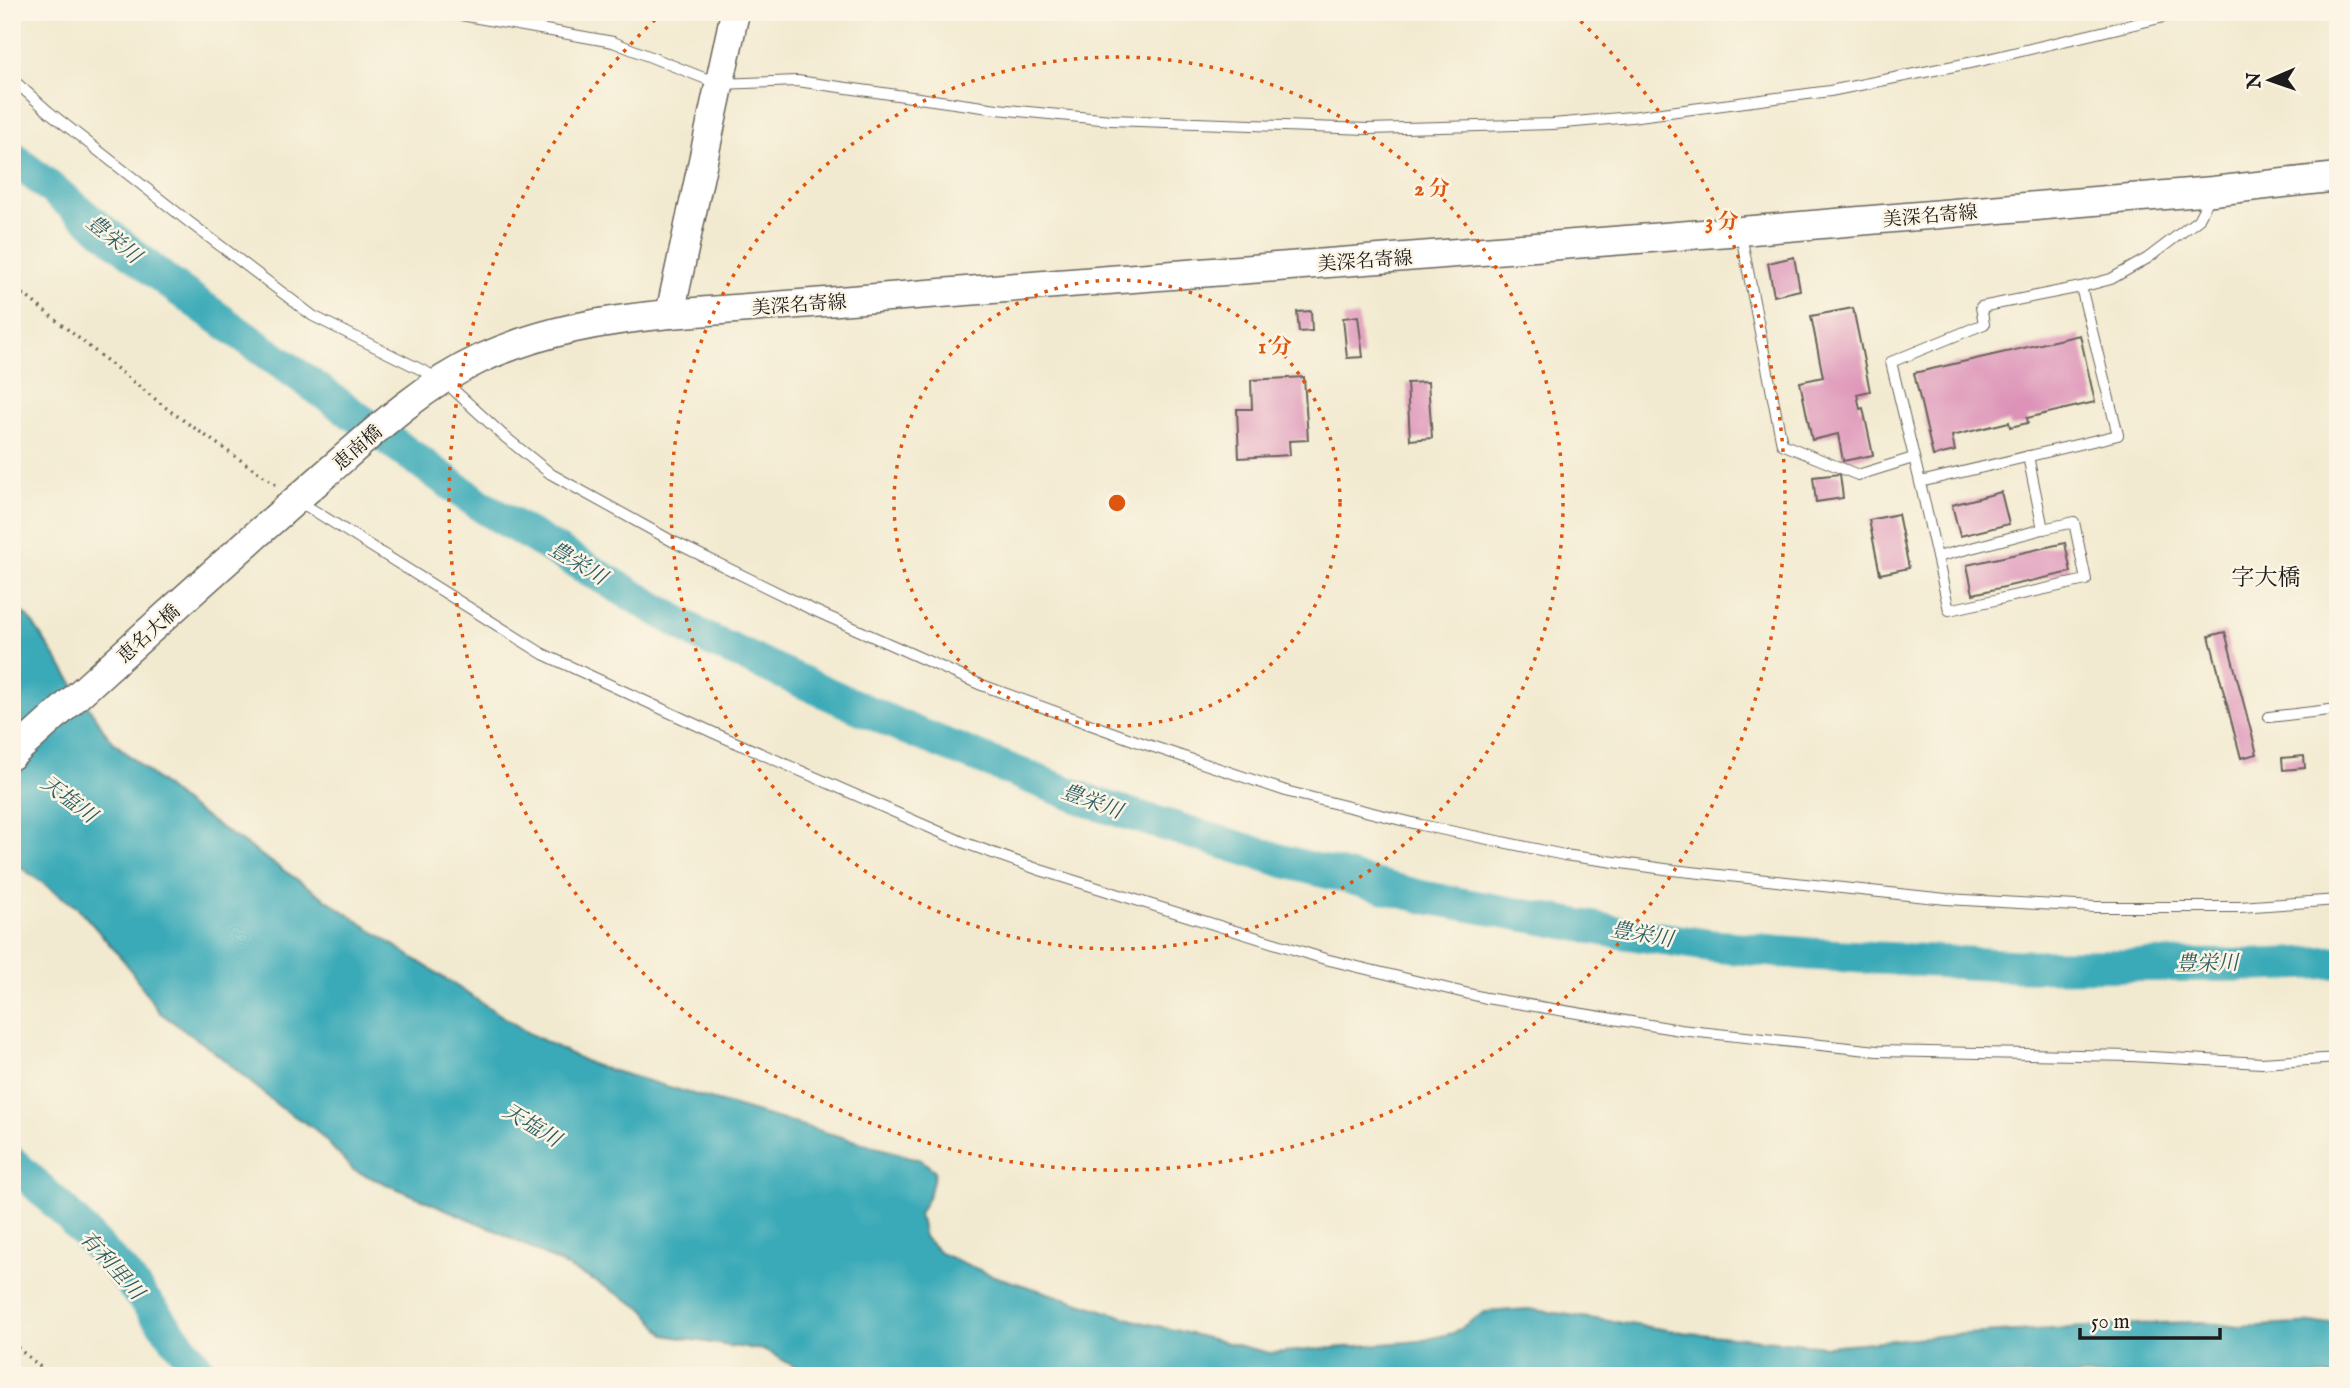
<svg xmlns="http://www.w3.org/2000/svg" width="2350" height="1388" font-family="'IM FELL English','Noto Serif JP',serif">
  <style>
    .water { fill: #3aaab8; stroke: #2b636a; stroke-width: 2 }
    .lines { fill: none; stroke-linecap: round; stroke-linejoin: round }
    .river { stroke: #3aaab8; stroke-width: 33 }
    .building { fill: #dd93b8 }
    .lane-casing { stroke: #67645b; stroke-width: 12 }
    .secondary-casing { stroke: #67645b; stroke-width: 31 }
    .path { stroke: #67645b; stroke-width: 3.5; stroke-dasharray: 2 5; stroke-linecap: butt }
    .lane { stroke: #fff; stroke-width: 10 }
    .secondary { stroke: #fff; stroke-width: 28 }
    .ring { fill: none; stroke: #de560d; stroke-width: 3.5; stroke-dasharray: 3.5 7 }
    .labels { text-anchor: middle; stroke-width: 5; stroke-linejoin: round; paint-order: stroke }
    .street-label { font-size: 19px; fill: #1c1c1c; stroke: #fcf5e5 }
    .water-label { font-size: 21px; font-style: italic; fill: #2a5c62; stroke: #fcf5e5 }
    .quarter-label { font-size: 23px; fill: #1c1c1c; stroke: #fcf5e5 }
    .centre { fill: #de560d; stroke: #fcf5e5; stroke-width: 3.5 }
    .ring-label { font-size: 21px; text-anchor: middle; font-weight: bold; fill: #de560d; stroke: #fcf5e5; stroke-width: 5; stroke-linejoin: round; paint-order: stroke }
  </style>
  <rect width="100%" height="100%" fill="#fcf5e5"/>
  <filter id="ink" filterUnits="userSpaceOnUse"><feTurbulence type="fractalNoise" baseFrequency=".0143" numOctaves="2"/><feDisplacementMap in="SourceGraphic" scale="14" xChannelSelector="R" yChannelSelector="G"/><feConvolveMatrix kernelMatrix="1 2 1 2 8 2 1 2 1" color-interpolation-filters="sRGB"/></filter>
  <filter id="wash" filterUnits="userSpaceOnUse"><feTurbulence type="fractalNoise" baseFrequency=".00686" numOctaves="4" result="noise"/><feDisplacementMap in="SourceGraphic" scale="28" xChannelSelector="R" yChannelSelector="G"/><feGaussianBlur stdDeviation="1.57" result="paint"/><feColorMatrix in="noise" values="0 0 0 0 0 0 0 0 0 0 0 0 0 0 0 0 0 1.4 0 .05"/><feComposite in="paint" operator="in"/></filter>
  <g filter="url(#wash)">
    <rect width="100%" height="100%" fill="#f2ead0"/>
    <!-- water -->
    <path class="water" d="M12,604L30,619L110,739L183,802L392,944L528,1033L593,1065L921,1160L935,1171L930,1193L919,1214L924,1237L940,1253L991,1275L1137,1321L1270,1353L1420,1341L1453,1333L1485,1312L1529,1309L1689,1333L1827,1346L1948,1335L2158,1323L2200,1322L2239,1327L2338,1322V1376H811L765,1350L729,1346L665,1335L645,1310L593,1280L497,1231L353,1170L316,1130L280,1107L211,1049L159,1012L125,962L79,909L12,861Z"/>
    <g class="lines">
      <!-- river -->
      <g class="river">
        <path d="M12,157L169,283L486,509L705,638L909,730L1097,804L1283,861L1423,897L1611,931L1713,946L1810,954L2018,966L2260,965L2338,962"/>
        <path d="M12,1162L61,1208L123,1273L205,1376"/>
      </g>
    </g>
    <g id="blocks">
      <!-- building -->
      <g class="building">
        <path d="M1794,257L1800,290L1774,296L1768,263Z"/>
        <path d="M1853,308L1870,391L1857,394L1860,409L1863,408L1873,455L1843,461L1838,434L1812,440L1800,382L1823,377L1811,316Z"/>
        <path d="M1311,311L1312,331L1299,332L1297,312Z"/>
        <path d="M1358,316L1363,357L1347,358L1343,318Z"/>
        <path d="M2080,335L2095,402L2027,418L2028,423L2010,427L2009,422L1952,436L1955,451L1933,456L1914,373Z"/>
        <path d="M1304,377L1308,440L1289,441L1290,455L1239,458L1237,409H1252L1251,380Z"/>
        <path d="M1428,382L1432,438L1410,440L1407,383Z"/>
        <path d="M1840,474L1843,498L1816,502L1813,477Z"/>
        <path d="M2001,492L2009,524L1960,536L1952,505Z"/>
        <path d="M1898,514L1909,568L1880,574L1869,520Z"/>
        <path d="M2065,543L2071,572L1973,594L1967,565Z"/>
        <path d="M2225,632L2257,754L2241,758L2209,636Z"/>
        <path d="M2304,756L2305,768L2283,770L2282,758Z"/>
      </g>
    </g>
  </g>
  <g filter="url(#ink)">
    <use href="#blocks" fill-opacity="0" stroke="#67645b" stroke-width="2"/>
    <g class="lines">
      <!-- lane casing -->
      <g class="lane-casing">
        <g id="lane">
          <path d="M444,12L613,42L719,84L797,81L997,109L1111,120L1368,129L1553,124L1631,117L1830,91L1984,60L2185,12"/>
          <path d="M12,79L49,112L189,222L313,316L444,381L505,437L551,474L672,541L811,609L979,684L1136,741L1289,792L1421,825L1564,855L1672,870L1946,899L2095,907H2240L2338,900"/>
          <path d="M1741,235L1782,444L1858,475L1913,458"/>
          <path d="M2081,287L2118,435L1920,482L1891,362L1984,324L1981,307L2081,287L2111,279L2148,258L2198,220L2211,195"/>
          <path d="M1920,482L1937,557L2043,529L2028,456"/>
          <path d="M297,500L543,654L714,733L965,843L1040,870L1325,959L1486,998L1680,1030L1877,1051L2132,1056L2262,1063L2338,1058"/>
          <path d="M1937,557L1949,610L2086,580L2074,522L2043,529"/>
          <path d="M2269,717L2338,709"/>
        </g>
      </g>
      <!-- secondary casing -->
      <g class="secondary-casing">
        <g id="secondary">
          <path d="M670,314L735,12"/>
          <path d="M12,755C112,665 210,574 312,486C364,441 416,389 480,359C541,331 604,320 670,314L1741,231L2213,191L2338,177"/>
        </g>
      </g>
      <!-- path -->
      <g class="path">
        <path d="M12,285L170,411L278,486"/>
        <path d="M12,1343L51,1376"/>
      </g>
      <!-- lane -->
      <use href="#lane" class="lane"/>
      <!-- secondary -->
      <use href="#secondary" class="secondary"/>
    </g>
  </g>
  <!-- distance rings -->
  <g class="ring">
    <circle cx="1117" cy="503" r="223"/>
    <circle cx="1117" cy="503" r="446"/>
    <path d="M1573 14A668 668 0 1 1 661 14"/>
  </g>
  <g class="labels">
    <!-- street labels -->
    <g class="street-label">
      <text transform="translate(1930 215) rotate(-5)" y="7">美深名寄線</text>
      <text transform="translate(1365 260) rotate(-4)" y="7">美深名寄線</text>
      <text transform="translate(799 304) rotate(-4)" y="7">美深名寄線</text>
      <text transform="translate(357 447) rotate(-41)" y="7">恵南橋</text>
      <text transform="translate(148 633) rotate(-42)" y="7">恵名大橋</text>
    </g>
    <!-- water labels -->
    <g class="water-label">
      <text transform="translate(114 239) rotate(39)" y="7">豊栄川</text>
      <text transform="translate(578 563) rotate(31)" y="7">豊栄川</text>
      <text transform="translate(69 799) rotate(37)" y="7">天塩川</text>
      <text transform="translate(1092 801) rotate(20)" y="7">豊栄川</text>
      <text transform="translate(1642 934) rotate(10)" y="7">豊栄川</text>
      <text transform="translate(2207 963) rotate(-1)" y="7">豊栄川</text>
      <text transform="translate(532 1125) rotate(31)" y="7">天塩川</text>
      <text transform="translate(112 1265) rotate(48)" y="7">有利里川</text>
    </g>
    <!-- quarter labels -->
    <g class="quarter-label">
      <text x="2266" y="585">字大橋</text>
    </g>
  </g>
  <circle cx="1117" cy="503" r="10" class="centre"/>
  <g class="ring-label">
    <text x="1432" y="195">2 分</text>
    <text x="1722" y="228">3 分</text>
    <text x="1275" y="353">1 分</text>
  </g>
  <!-- margin -->
  <rect width="2350" height="1388" fill="none" stroke="#fcf5e5" stroke-width="42"/>
  <!-- north arrow -->
  <g transform="translate(2270 80) rotate(268)" stroke="#fcf5e5" stroke-width="5" paint-order="stroke">
  <path d="M0-5L12 26L0 18L-12 26Z" fill="#1c1c1c"/>
  <text y="-10" font-size="19" font-weight="bold" text-anchor="middle" fill="#1c1c1c">N</text>
  </g>
  <!-- scale -->
  <path d="M2080 1328v10h140v-10" fill="none" stroke="#1c1c1c" stroke-width="3.5"/>
  <text x="2091" y="1328" font-size="21" fill="#1c1c1c" stroke="#fcf5e5" stroke-width="5" paint-order="stroke">50 m</text>
</svg>
